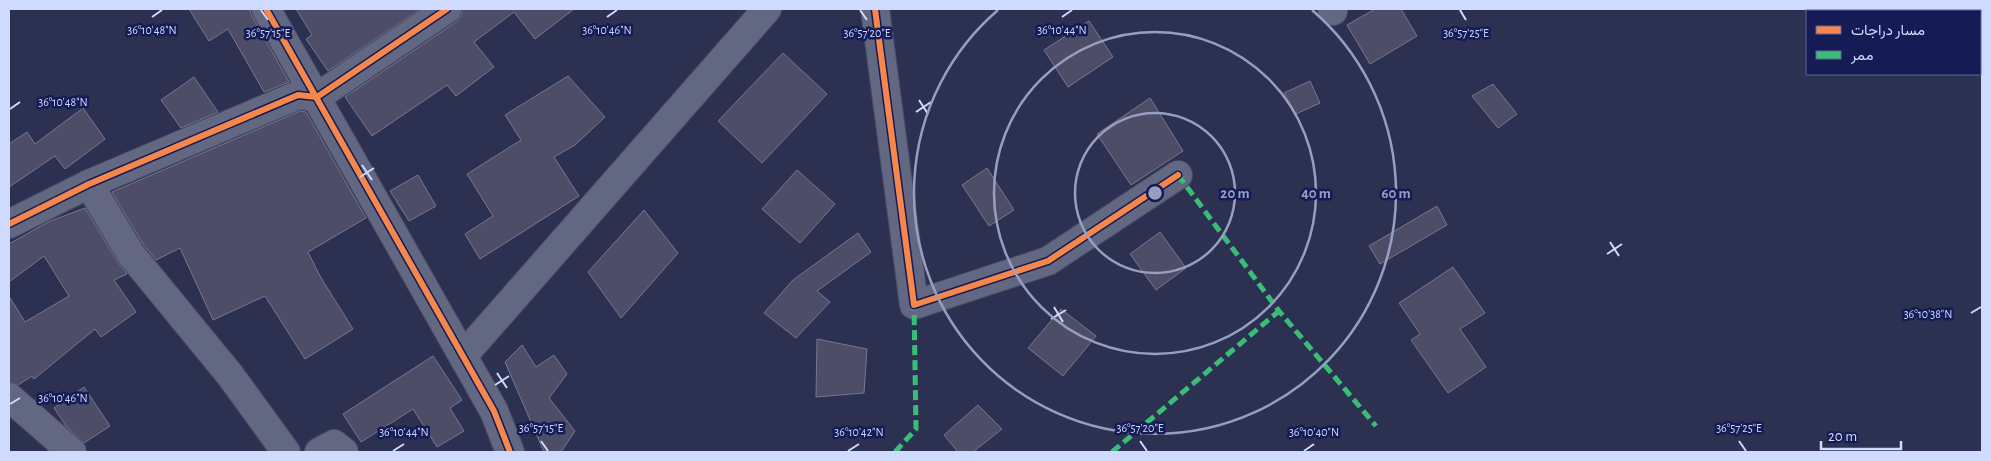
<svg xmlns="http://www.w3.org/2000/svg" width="1991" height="461" font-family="'Alegreya Sans',Vazirmatn,sans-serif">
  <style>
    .building { fill: #4e4d68; stroke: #777693 }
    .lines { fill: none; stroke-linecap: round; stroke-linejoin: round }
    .minor-casing { stroke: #494d69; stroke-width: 30 }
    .minor { stroke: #636882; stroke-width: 28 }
    .quiet { stroke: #3abd76; stroke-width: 5; stroke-dasharray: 10 5; stroke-linecap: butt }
    .cycleway-casing { stroke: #141b55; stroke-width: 9 }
    .cycleway { stroke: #f5874c; stroke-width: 6 }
    .ticks { fill: none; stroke: #cfdaff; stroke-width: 2 }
    .ring { fill: none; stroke: #969fc2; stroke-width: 2.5 }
    .ticks-label { font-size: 12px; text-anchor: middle; fill: #cfdaff; stroke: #141b55; stroke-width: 5; stroke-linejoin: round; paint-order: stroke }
    .centre { fill: #969fc2; stroke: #141b55; stroke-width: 2.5 }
    .ring-label { font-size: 15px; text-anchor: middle; font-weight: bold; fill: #969fc2; stroke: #141b55; stroke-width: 5; stroke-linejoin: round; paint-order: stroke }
  </style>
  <rect width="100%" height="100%" fill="#2c3151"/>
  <!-- building -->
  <g class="building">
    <path d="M189,9H250L251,14L289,82L264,92L228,29L209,41Z"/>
    <path d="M296,9H420L328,71L306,39L312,35Z"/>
    <path d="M462,9H574L535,39L514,12L474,42L494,67L456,96L447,85L372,136L345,97L456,22L461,16Z"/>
    <path d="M1375,9H1401L1417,36L1370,64L1347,25Z"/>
    <path d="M1089,21L1113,57L1068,87L1044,50Z"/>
    <path d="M783,53L827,94L762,163L718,121Z"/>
    <path d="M568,76L605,117L575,145L554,157L579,196L480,259L465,234L493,216L467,174L521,140L505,115Z"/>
    <path d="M194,77L218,112L181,128L161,100Z"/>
    <path d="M1310,81L1320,103L1296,114L1284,93Z"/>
    <path d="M1493,84L1517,114L1498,128L1472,96Z"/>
    <path d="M1150,98L1183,151L1131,185L1097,134Z"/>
    <path d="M83,108L105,139L65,169L55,156L9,187V144L27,132L35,144Z"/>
    <path d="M300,111L306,112L366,218L308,252L321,278L353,329L305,359L265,296L213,320L180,248L156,260L143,244L112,192Z"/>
    <path d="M987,168L1014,210L989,226L962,185Z"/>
    <path d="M797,170L835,204L800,243L762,209Z"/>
    <path d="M418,175L436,206L409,221L390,191Z"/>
    <path d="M1437,206L1447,225L1380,264L1369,246Z"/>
    <path d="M85,208L117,261L127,274L114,280L136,312L101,337L95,329L34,379L32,376L18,385L9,382V296L25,322L69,296L44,256L9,282V244L48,222Z"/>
    <path d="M644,210L678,253L621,318L588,272Z"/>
    <path d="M1160,232L1186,268L1156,290L1130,254Z"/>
    <path d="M858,233L871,252L817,291L830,302L796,338L764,313L793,280Z"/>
    <path d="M1453,267L1485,313L1460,329L1486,367L1448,393L1411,340L1420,334L1399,303Z"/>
    <path d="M1061,309L1096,336L1063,376L1028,348Z"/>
    <path d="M817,339L867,349L864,393L816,397Z"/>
    <path d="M522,345L536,367L554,355L567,374L549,398L575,431L561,452H544L505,362Z"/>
    <path d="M433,356L462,400L450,408L464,431L437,447L413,409L361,442L343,414Z"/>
    <path d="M84,387L110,426L84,443L66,426L54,408Z"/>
    <path d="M978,405L1002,429L973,452H958L944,435Z"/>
  </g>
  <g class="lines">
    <!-- minor casing -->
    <g class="minor-casing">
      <g id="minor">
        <path d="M266,9L494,411L510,452"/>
        <path d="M875,9L914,305L1048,261L1178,175"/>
        <path d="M1332,9L1333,11"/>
        <path d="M89,184L130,253L230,375L286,452"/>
        <path d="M9,224L89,184L298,95L317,97L447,9"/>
        <path d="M463,356L767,9"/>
        <path d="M9,397L72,452"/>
        <path d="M319,452L334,444L344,452"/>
      </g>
    </g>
    <!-- minor -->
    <use href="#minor" class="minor"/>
    <!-- quiet -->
    <g class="quiet">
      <path d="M1178,175L1279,311L1376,426"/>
      <path d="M895,452L916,429L914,305"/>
      <path d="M1112,452L1279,311"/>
    </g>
    <!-- cycleway casing -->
    <g class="cycleway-casing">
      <g id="cycleway">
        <path d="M266,9L494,411L510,452"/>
        <path d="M875,9L914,305L1048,261L1178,175"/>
        <path d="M9,224L89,184L298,95L317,97L447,9"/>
      </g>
    </g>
    <!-- cycleway -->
    <use href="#cycleway" class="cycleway"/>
  </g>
  <!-- ticks -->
  <path class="ticks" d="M261,10L268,20M860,10L867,20M1460,10L1466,20M152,17L162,10M607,17L617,10M1062,17L1072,10M919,100L928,114M10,109L20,102M916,112L931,102M362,165L372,180M360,177L374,168M1610,242L1619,256M1607,254L1622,244M1054,307L1063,322M1971,313L1981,307M1051,319L1066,310M497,373L507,388M495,385L509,376M10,404L20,398M541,441L548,451M1140,441L1147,451M1739,441L1746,451M393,451L404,444M848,451L859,444M1304,451L1314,444"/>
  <!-- distance rings -->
  <g class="ring">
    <circle cx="1155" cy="193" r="80"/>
    <circle cx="1155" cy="193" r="161"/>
    <path d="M1312 10A241 241 0 1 1 998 10"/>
  </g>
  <g class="ticks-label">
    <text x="152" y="34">36°10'48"N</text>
    <text x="607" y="34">36°10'46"N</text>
    <text x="1062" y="34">36°10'44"N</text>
    <text x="268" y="37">36°57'15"E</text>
    <text x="867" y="37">36°57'20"E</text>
    <text x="1466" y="37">36°57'25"E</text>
    <text x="63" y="106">36°10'48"N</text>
    <text x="1928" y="318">36°10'38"N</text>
    <text x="63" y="402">36°10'46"N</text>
    <text x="541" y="432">36°57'15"E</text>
    <text x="1140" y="432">36°57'20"E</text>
    <text x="1739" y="432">36°57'25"E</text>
    <text x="404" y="436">36°10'44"N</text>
    <text x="859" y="436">36°10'42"N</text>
    <text x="1314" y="436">36°10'40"N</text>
  </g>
  <circle cx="1155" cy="193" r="8" class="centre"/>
  <g class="ring-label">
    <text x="1235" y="198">20 m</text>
    <text x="1316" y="198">40 m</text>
    <text x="1396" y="198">60 m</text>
  </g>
  <!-- border -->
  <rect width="1991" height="461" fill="none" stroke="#cfdaff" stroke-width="20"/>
  <!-- legend -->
  <rect x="1806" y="10" width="175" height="65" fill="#141b55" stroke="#5f6799"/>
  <rect x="1816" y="26" width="25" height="8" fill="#f5874c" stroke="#5f6799"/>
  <text x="1851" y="35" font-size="15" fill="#cfdaff">مسار دراجات</text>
  <rect x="1816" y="51" width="25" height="8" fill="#3abd76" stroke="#5f6799"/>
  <text x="1851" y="60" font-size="15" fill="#cfdaff">ممر</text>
  <!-- scale -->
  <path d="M1821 441v8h80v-8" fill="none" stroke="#cfdaff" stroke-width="2.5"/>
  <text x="1828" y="441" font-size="15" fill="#cfdaff" stroke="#141b55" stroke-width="4" paint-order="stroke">20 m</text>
</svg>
